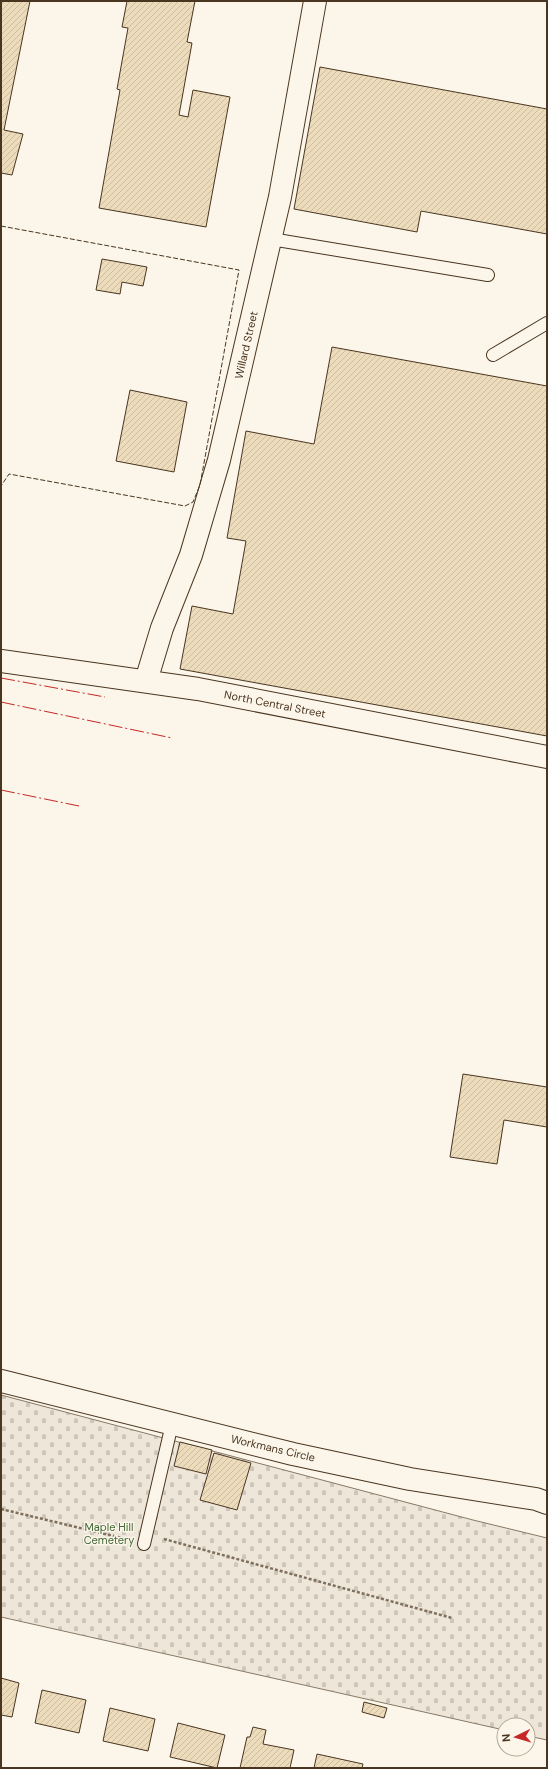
<svg xmlns="http://www.w3.org/2000/svg" width="548" height="1769" font-family="'DM Sans',sans-serif">
  <style>
    .cemetery { fill: url(#cemetery-stones); stroke: #887966 }
    .building { fill: url(#building-hatch); stroke: #4a3520 }
    .lines { fill: none; stroke-linecap: round; stroke-linejoin: round }
    .service-casing { stroke: #4a3520; stroke-width: 14 }
    .minor-casing { stroke: #4a3520; stroke-width: 24 }
    .path { stroke: #7f6f5c; stroke-width: 2.5; stroke-dasharray: 3 2; stroke-linecap: butt }
    .service { stroke: #fbf6e9; stroke-width: 12 }
    .minor { stroke: #fbf6e9; stroke-width: 22 }
    .fence { stroke: #4a3520; stroke-width: 1; stroke-dasharray: 5 2; stroke-linecap: butt }
    .power { stroke: #c62828; stroke-width: 1; stroke-dasharray: 14 3 2 3; stroke-linecap: butt }
    .labels { text-anchor: middle; stroke-width: 3; stroke-linejoin: round; paint-order: stroke }
    .street-label { font-size: 11px; fill: #4a3520; stroke: #fbf6e9 }
    .park-label { font-size: 11px; fill: #436837; stroke: #fbf6e9 }
  </style>
  <defs>
    <pattern id="cemetery-stones" width="16" height="16" patternUnits="userSpaceOnUse"><rect width="16" height="16" fill="#ede6d9"/><path d="M2 7V4a2 2 0 0 1 4 0v3zM10 15v-3a2 2 0 0 1 4 0v3z" fill="#cdc6ba"/></pattern>
    <pattern id="building-hatch" width="6" height="6" patternUnits="userSpaceOnUse"><rect width="6" height="6" fill="#ecdcbc"/><path d="M-1 1l2-2M0 6l6-6M5 7l2-2" fill="none" stroke="#ccbda1"/></pattern>
  </defs>
  <rect width="100%" height="100%" fill="#fbf6e9"/>
  <!-- cemetery -->
  <path class="cemetery" d="M1,1395L473,1520L547,1538V1740L528,1736V1725H504V1730L1,1617Z"/>
  <!-- building -->
  <g class="building">
    <path d="M1,1H30L4,130L23,134L12,175L1,173Z"/>
    <path d="M127,1H195L187,42L192,43L179,115L188,117L193,90L230,97L206,227L99,208L120,90L117,89L128,28L122,27Z"/>
    <path d="M320,67L547,109V234L421,211L417,232L294,209Z"/>
    <path d="M102,259L147,267L143,286L122,282L120,294L96,290Z"/>
    <path d="M332,347L547,386V736L180,669L192,606L233,614L246,541L227,538L246,431L314,444Z"/>
    <path d="M130,390L187,402L174,472L116,461Z"/>
    <path d="M463,1074L547,1087V1127L504,1120L497,1164L450,1157Z"/>
    <path d="M180,1442L212,1450L206,1474L174,1466Z"/>
    <path d="M214,1453L251,1463L237,1510L200,1500Z"/>
    <path d="M1,1678L19,1683L12,1717L1,1715Z"/>
    <path d="M42,1690L86,1700L79,1733L35,1723Z"/>
    <path d="M364,1702L387,1708L384,1718L362,1712Z"/>
    <path d="M110,1708L155,1719L148,1751L103,1741Z"/>
    <path d="M178,1723L225,1735L217,1768L170,1757Z"/>
    <path d="M253,1727L266,1730L263,1744L294,1750L290,1768H240L247,1737H250Z"/>
    <path d="M317,1754L363,1764L362,1768H314Z"/>
  </g>
  <g class="lines">
    <!-- service casing -->
    <g class="service-casing">
      <g id="service">
        <path d="M271,239L488,275"/>
        <path d="M493,355L547,323"/>
        <path d="M144,1544L172,1424"/>
      </g>
    </g>
    <!-- minor casing -->
    <g class="minor-casing">
      <g id="minor">
        <path d="M1,661L198,689L547,757"/>
        <path d="M146,681L162,628L191,555L219,460L280,197L315,1"/>
        <path d="M1,1381L293,1454L410,1479L536,1499L547,1503"/>
      </g>
    </g>
    <!-- path -->
    <g class="path">
      <path d="M1,1509L126,1539"/>
      <path d="M164,1539L452,1618"/>
    </g>
    <!-- service -->
    <use href="#service" class="service"/>
    <!-- minor -->
    <use href="#minor" class="minor"/>
    <!-- fence -->
    <path class="fence" d="M1,226L239,270L200,485L193,502L185,506L9,474L1,486"/>
    <!-- power -->
    <g class="power">
      <path d="M1,678L105,697"/>
      <path d="M1,702L172,738"/>
      <path d="M1,790L79,806"/>
    </g>
  </g>
  <g class="labels">
    <!-- street labels -->
    <g class="street-label">
      <text transform="translate(246 345) rotate(-77)" y="4">Willard Street</text>
      <text transform="translate(275 704) rotate(11)" y="4">North Central Street</text>
      <text transform="translate(273 1448) rotate(13)" y="4">Workmans Circle</text>
    </g>
    <!-- park labels -->
    <g class="park-label">
      <text x="109" y="1531">Maple Hill<tspan x="109" dy="13">Cemetery</tspan></text>
    </g>
  </g>
  <!-- border -->
  <rect width="548" height="1769" fill="none" stroke="#4a3520" stroke-width="4"/>
  <!-- north arrow -->
  <g transform="translate(516 1737) rotate(265)"><circle r="19" fill="#fbf6e9" stroke="#b4a999"/>
  <path d="M0-3L7 15L0 10L-7 15Z" fill="#c62828"/>
  <text y="-6" font-size="11" font-weight="bold" text-anchor="middle" fill="#4a3520">N</text>
  </g>
</svg>
